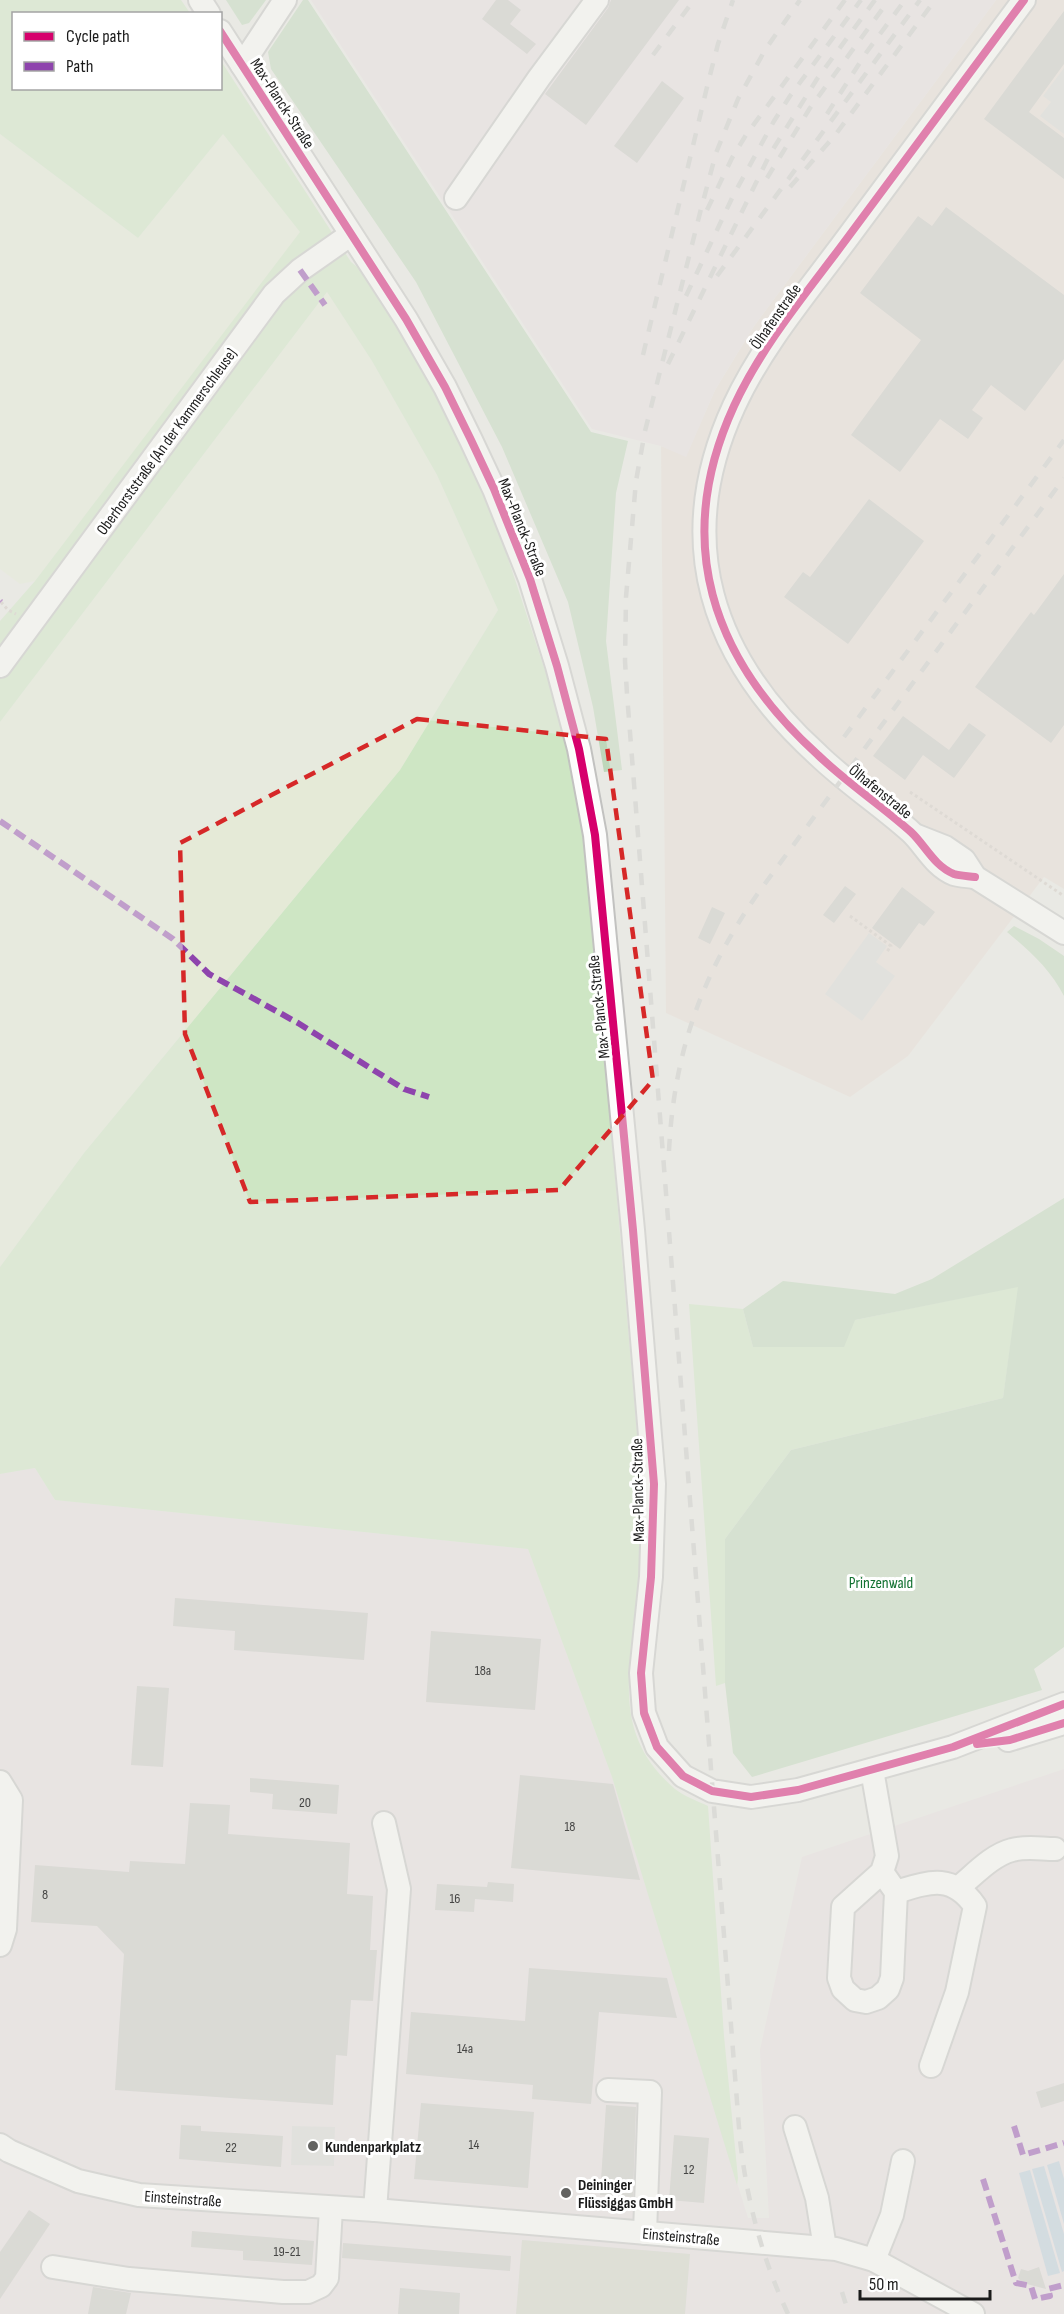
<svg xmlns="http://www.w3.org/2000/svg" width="1064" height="2314" font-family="'Sofia Sans Condensed',sans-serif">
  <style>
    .commercial { fill: #e7dcd6 }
    .industrial { fill: #e7dde1 }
    .construction { fill: #d0d2c6 }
    .farmland { fill: #e5ead7 }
    .grass { fill: #cee6c4 }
    .forest { fill: #bed7ba }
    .parking { fill: #d8d8d6 }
    .water { fill: #b9ccdc }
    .building { fill: #c8c7c3 }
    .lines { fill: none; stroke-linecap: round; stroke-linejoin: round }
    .minor-casing { stroke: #c2c2c0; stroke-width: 26 }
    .path { stroke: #d0c7c2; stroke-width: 3; stroke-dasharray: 3 3; stroke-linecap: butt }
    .minor { stroke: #fcfcfb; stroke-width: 22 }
    .rail { stroke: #c9c9c8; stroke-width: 4.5; stroke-dasharray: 12 12; stroke-linecap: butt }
    .quiet { stroke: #8e44ad; stroke-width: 6; stroke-dasharray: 12 6; stroke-linecap: butt }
    .cycleway-casing { stroke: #fff; stroke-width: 11 }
    .cycleway { stroke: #d6006c; stroke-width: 8 }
    .marked { fill: none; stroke: #d62828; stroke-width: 4.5; stroke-dasharray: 12 8; stroke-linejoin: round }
    .poi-dot { fill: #636361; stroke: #fff; stroke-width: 2 }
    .labels { text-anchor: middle; stroke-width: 6; stroke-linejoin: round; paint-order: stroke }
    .number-label { font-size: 14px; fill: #464645 }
    .street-label { font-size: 16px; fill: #1b1b1b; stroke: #fff }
    .park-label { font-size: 16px; fill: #117130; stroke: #fff }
    .poi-label { font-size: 16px; font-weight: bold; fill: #1b1b1b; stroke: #fff; text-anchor: start }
  </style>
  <rect width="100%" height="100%" fill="#e9e9e4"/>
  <!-- commercial -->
  <path class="commercial" d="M996,0H1064V889L1044,877L908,1056L850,1097L666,1013L661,446L686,456L715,390L754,326Z"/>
  <!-- industrial -->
  <g class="industrial">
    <path d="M311,0H996L754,326L715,390L686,457L661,446L592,429Z"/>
    <path d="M35,1468L55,1500L528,1549L612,1777L748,2218H769L760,2050L802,1857L1064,1769V2314H0V1474Z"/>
  </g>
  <!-- construction -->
  <path class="construction" d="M522,2240L690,2254L685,2314H516Z"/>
  <!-- farmland -->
  <g class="farmland">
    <path d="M0,134L138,238L223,134L301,232L35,581L20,584L0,569Z"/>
    <path d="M327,292L372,361L437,475L498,610L400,770L84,1153L0,1267V722Z"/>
  </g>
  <!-- grass -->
  <g class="grass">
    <path d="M0,0H181L190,13L14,14V88H220L221,61L351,262L361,270L404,338L456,432L491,507L563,725L588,858L642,1492C641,1530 640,1568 636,1606C629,1677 613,1736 675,1789C684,1796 697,1801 708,1806L724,2036L738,2178L737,2185L612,1777L528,1549L55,1500L35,1468L0,1474V1267L84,1153L400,770L498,610L437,475L372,361L327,292L0,722V621L35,581L300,232L223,134L138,238L0,134Z"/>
    <path d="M1019,1286L1003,1398L791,1450L725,1539V1683L716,1686L689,1304L743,1309L753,1347L855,1320Z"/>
  </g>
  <!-- forest -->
  <g class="forest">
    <path d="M226,0H266L249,23L242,25Z"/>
    <path d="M303,0H308L591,432L628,441L616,493L606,641L622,770L604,772L593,707L568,602L502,447L416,282L271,69L268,52Z"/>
    <path d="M1014,926L1039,939L1064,956V996C1050,969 1030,951 1007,932Z"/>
    <path d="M1064,1198V1647L1034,1669L1042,1690L752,1777L733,1753L725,1683V1539L791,1450L1003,1398L1018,1287L855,1320L844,1347H753L743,1309L783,1281L895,1294L932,1279Z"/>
  </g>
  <!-- parking -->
  <g class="parking">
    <path d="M1064,68V134L1040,116L1051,102L1043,96Z"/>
    <path d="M869,933L887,946L876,962L895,976L862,1021L825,994Z"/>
    <path d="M292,2126L335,2127L334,2166L291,2165Z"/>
  </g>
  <!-- water -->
  <g class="water">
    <path d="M1059,2161L1064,2179V2224L1047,2165Z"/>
    <path d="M1044,2166L1064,2234V2271L1062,2272L1032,2169Z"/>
    <path d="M1030,2170L1060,2273L1048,2276L1019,2173Z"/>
  </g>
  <!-- building -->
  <g class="building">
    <path d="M496,0H508L521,10L510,24L536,44L527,54L482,19Z"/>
    <path d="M611,0H679L586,125L545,94L608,8Z"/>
    <path d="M1064,11V64L1029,112L1064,138V179L984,119Z"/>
    <path d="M662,81L684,98L637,163L614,146Z"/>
    <path d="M946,207L1064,295V359L1025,411L991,385L972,410L983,418L968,439L940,419L900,472L851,435L921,340L860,293L918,216L932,226Z"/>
    <path d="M869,499L924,541L848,644L784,597L803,572L810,577Z"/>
    <path d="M1064,574V725L1051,743L975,687L1031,612L1034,615Z"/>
    <path d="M903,716L949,750L969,723L986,735L954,778L923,755L905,780L873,756Z"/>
    <path d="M845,886L856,894L834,923L823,915Z"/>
    <path d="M902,887L935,912L924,926L919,923L900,949L872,928Z"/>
    <path d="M712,907L725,913L710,944L698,938Z"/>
    <path d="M175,1598L368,1613L364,1660L234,1650L235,1631L173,1626Z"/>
    <path d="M431,1631L541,1639L535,1710L426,1702Z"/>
    <path d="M137,1686L169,1688L163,1767L131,1765Z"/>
    <path d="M520,1775L613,1784L640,1880L511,1868Z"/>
    <path d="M250,1778L339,1785L337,1814L272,1809L273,1794L250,1792Z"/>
    <path d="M190,1803L230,1805L228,1834L350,1843L347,1894L373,1896L370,1950H377L373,2001L351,2000L347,2056L336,2055L333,2105L115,2090L124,1954L97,1926L31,1922L35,1865L129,1872L130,1861L185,1864Z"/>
    <path d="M488,1882L514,1884L513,1902L475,1899L474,1912L435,1910L437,1884L487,1887Z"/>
    <path d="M529,1968L667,1978L677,2018L599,2012L591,2104L532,2099L533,2085L406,2074L411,2012L525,2021Z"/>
    <path d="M1064,2083V2101L1041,2108L1036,2092Z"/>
    <path d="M421,2103L534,2112L528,2188L414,2179Z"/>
    <path d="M606,2105L636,2107L633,2197L600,2195Z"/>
    <path d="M181,2125L201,2126V2131L283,2136L281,2167L179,2159Z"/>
    <path d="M674,2135L709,2138L704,2203L669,2200Z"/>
    <path d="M29,2210L50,2224L0,2299V2252Z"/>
    <path d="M192,2231L314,2241L312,2265L243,2260V2251L191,2247Z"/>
    <path d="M343,2243L511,2256L510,2271L342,2258Z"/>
    <path d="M1039,2267L1046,2289L1023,2283L1018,2278L1021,2269L1028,2271Z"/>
    <path d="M93,2287L131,2293L126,2314H88Z"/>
    <path d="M400,2288L460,2293L459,2314H398Z"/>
  </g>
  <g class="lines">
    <!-- minor casing -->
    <g class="minor-casing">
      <g id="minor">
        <path d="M200,0L209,14"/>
        <path d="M220,31L406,319L445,387L471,440L494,489L530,579L557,666L579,749L595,835L633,1230L654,1484L651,1577L641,1673L644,1713L657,1747L683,1776L712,1791L751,1797L798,1790L953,1747L1064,1704"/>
        <path d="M242,65L285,0"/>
        <path d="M456,198L539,78L597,0"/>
        <path d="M0,666L274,294L300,270L350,235"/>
        <path d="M917,836L945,847L964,860L975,877L1064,933"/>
        <path d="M975,877C969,876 960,876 954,874C934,866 925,845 911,832C881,805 847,783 818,755C711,658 672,541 734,406C763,343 810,289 851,233C909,156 966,78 1024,0"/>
        <path d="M1008,1740L1064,1723"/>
        <path d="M872,1770L887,1856L882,1872L843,1907L839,1978L843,1989L855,2000L866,2002L878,1998L888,1989L892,1978L896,1892L882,1872"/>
        <path d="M0,1782L11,1800L5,1929L0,1945"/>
        <path d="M958,1888C974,1875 992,1855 1012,1850C1026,1846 1041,1849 1055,1849"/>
        <path d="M896,1892C929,1882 952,1873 975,1906L957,1992L931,2066"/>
        <path d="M608,2090L650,2092L645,2233"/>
        <path d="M795,2127L817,2198L825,2248"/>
        <path d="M0,2145L9,2151L78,2181L139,2195L375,2210L836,2249L874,2260L973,2314"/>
        <path d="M375,2210L399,1889L384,1823"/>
        <path d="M874,2260L892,2215L903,2161"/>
        <path d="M53,2267L129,2279L283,2292H308L321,2286L327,2278L331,2208"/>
      </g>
    </g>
    <!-- path -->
    <g class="path">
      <path d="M1,602L8,610L16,614"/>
      <path d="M910,792L1064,896"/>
      <path d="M850,916L891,946L886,953"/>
    </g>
    <!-- minor -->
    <use href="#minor" class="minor"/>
    <!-- rail -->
    <g class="rail">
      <path d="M653,55L694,0"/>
      <path d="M827,114L866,53L905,0"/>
      <path d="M767,178L810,108L889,0"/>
      <path d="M790,187L836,134L935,0"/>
      <path d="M707,210L732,158L746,135L845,0"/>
      <path d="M717,276L920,0"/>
      <path d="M686,296L733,196L774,121L790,96L861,0"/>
      <path d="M643,355L707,87L718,44L733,0"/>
      <path d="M668,364L770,154L817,79L875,0"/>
      <path d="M844,737L1064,440"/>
      <path d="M669,1151C674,1050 703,971 761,889L1064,478"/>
      <path d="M842,2292L849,2314"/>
      <path d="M788,2314C762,2258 747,2201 740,2140L627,694L625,661L626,597L636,481L645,431L701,209L716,153L738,99L765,50L800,0"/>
    </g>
    <!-- quiet -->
    <g class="quiet">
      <path d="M300,270L325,305"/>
      <path d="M0,601L1,602"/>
      <path d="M0,821L173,939L209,974L298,1023L404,1089L429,1097"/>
      <path d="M1014,2126L1023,2155L1064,2143"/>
      <path d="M983,2179L1016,2283L1031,2286L1035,2299L1050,2296L1048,2289L1064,2285"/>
    </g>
    <!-- cycleway casing -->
    <g class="cycleway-casing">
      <g id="cycleway">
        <path d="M220,31L406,319L445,387L471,440L494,489L530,579L557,666L579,749L595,835L633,1230L654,1484L651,1577L641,1673L644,1713L657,1747L683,1776L712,1791L751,1797L798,1790L953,1747L1064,1704"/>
        <path d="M975,877C969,876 960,876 954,874C934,866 925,845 911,832C881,805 847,783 818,755C711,658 672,541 734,406C763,343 810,289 851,233C909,156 966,78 1024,0"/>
        <path d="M977,1744L1010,1740L1064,1723"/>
      </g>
    </g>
    <!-- cycleway -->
    <use href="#cycleway" class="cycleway"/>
  </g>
  <!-- marked area -->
  <path d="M0 0H1064V2314H0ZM417,719L606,739L653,1080L559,1190L250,1202L185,1034L180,843Z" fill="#e9e9e4" fill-opacity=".55" fill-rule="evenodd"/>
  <path class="marked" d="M417,719L606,739L653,1080L559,1190L250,1202L185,1034L180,843Z"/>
  <!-- markers -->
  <g class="poi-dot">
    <circle cx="313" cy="2146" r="6"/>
    <circle cx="566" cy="2193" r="6"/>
  </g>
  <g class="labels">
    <!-- number labels -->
    <g class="number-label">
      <text x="483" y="1675">18a</text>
      <text x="305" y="1807">20</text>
      <text x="570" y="1831">18</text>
      <text x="45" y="1899">8</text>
      <text x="455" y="1903">16</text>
      <text x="465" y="2053">14a</text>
      <text x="474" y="2149">14</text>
      <text x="231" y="2152">22</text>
      <text x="689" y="2174">12</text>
      <text x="287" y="2256">19-21</text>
    </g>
    <!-- street labels -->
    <g class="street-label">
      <text transform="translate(283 103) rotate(57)" y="6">Max-Planck-Straße</text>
      <text transform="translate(775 316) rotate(-55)" y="6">Ölhafenstraße</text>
      <text transform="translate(166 441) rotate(-54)" y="6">Oberhorststraße (An der Kammerschleuse)</text>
      <text transform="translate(523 527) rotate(68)" y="6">Max-Planck-Straße</text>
      <text transform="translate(881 791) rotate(39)" y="6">Ölhafenstraße</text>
      <text transform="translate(598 1007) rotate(-96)" y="6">Max-Planck-Straße</text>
      <text transform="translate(637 1490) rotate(-91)" y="6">Max-Planck-Straße</text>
      <text transform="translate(183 2198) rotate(4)" y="6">Einsteinstraße</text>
      <text transform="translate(681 2236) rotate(5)" y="6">Einsteinstraße</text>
    </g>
    <!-- park labels -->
    <g class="park-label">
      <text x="881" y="1588">Prinzenwald</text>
    </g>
    <!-- poi labels -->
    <g class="poi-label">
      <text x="325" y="2152">Kundenparkplatz</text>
      <text x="578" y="2190">Deininger<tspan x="578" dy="18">Flüssiggas GmbH</tspan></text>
    </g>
  </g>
  <!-- legend -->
  <rect x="12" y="12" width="210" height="78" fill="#ffffff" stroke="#a4a4a4" stroke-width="1.5"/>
  <rect x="24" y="32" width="30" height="9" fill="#d6006c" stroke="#a4a4a4" stroke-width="1.5"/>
  <text x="66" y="42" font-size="18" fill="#1b1b1b">Cycle path</text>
  <rect x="24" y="62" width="30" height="9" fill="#8e44ad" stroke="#a4a4a4" stroke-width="1.5"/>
  <text x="66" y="72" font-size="18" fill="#1b1b1b">Path</text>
  <!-- scale -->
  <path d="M860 2290v9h130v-9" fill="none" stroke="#1b1b1b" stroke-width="3"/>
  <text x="869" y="2290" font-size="18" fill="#1b1b1b" stroke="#ffffff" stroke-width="4.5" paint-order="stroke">50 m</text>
</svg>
